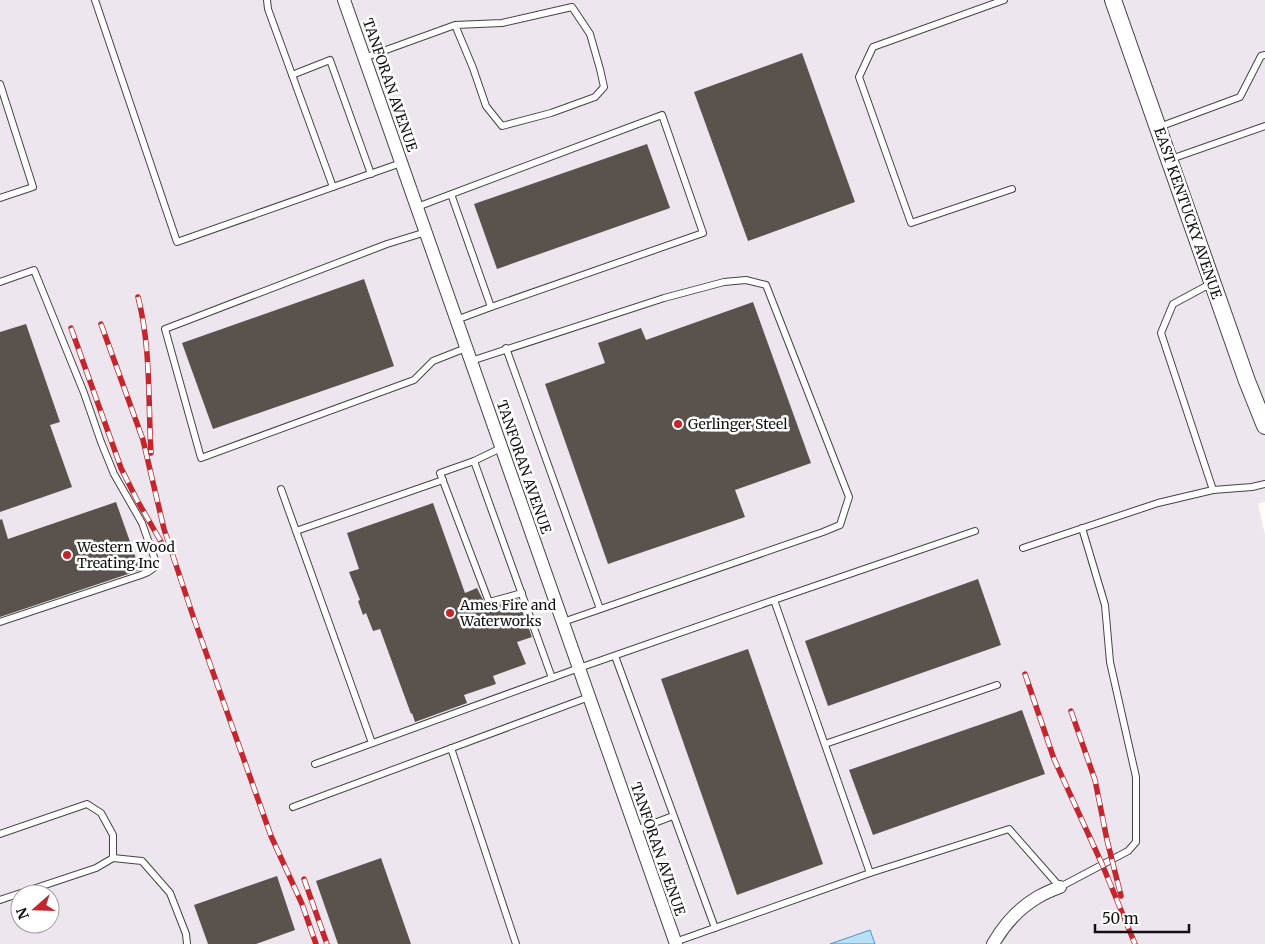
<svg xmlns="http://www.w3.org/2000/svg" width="1265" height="944" font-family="Merriweather,serif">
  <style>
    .industrial { fill: #eee6ef; fill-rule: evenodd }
    .water { fill: #b9e0f7; stroke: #3f96cf }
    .building { fill: #5a524d }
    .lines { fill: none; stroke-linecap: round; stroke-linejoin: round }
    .service-casing { stroke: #444; stroke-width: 8 }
    .minor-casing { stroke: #444; stroke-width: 14 }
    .tertiary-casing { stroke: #444; stroke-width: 18 }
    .service { stroke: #fff; stroke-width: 6 }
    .minor { stroke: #fff; stroke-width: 12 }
    .tertiary { stroke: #fff; stroke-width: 16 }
    .rail-casing { stroke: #c4262e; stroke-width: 5.5 }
    .rail { stroke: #fff; stroke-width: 4; stroke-dasharray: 11; stroke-linecap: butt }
    .poi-dot { fill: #c4262e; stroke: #fff; stroke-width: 2 }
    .labels { text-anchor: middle; stroke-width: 5; stroke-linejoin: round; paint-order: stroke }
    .street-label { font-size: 14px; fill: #111; stroke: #fff }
    .poi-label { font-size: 14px; fill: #111; stroke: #fff; text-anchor: start }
  </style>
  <rect width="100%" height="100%" fill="#fffdf5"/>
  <!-- industrial -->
  <path class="industrial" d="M0,0H1265V502L1258,504L1265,535V944H0ZM20,894H50V924H20Z"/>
  <!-- water -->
  <path class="water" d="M870,930L875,944H830Z"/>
  <!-- building -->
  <g class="building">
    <path d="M802,53L855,202L748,241L694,92Z"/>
    <path d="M647,144L670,208L497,269L474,204Z"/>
    <path d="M364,279L394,366L213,429L182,343Z"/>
    <path d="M753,302L811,463L735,490L745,517L608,564L545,384L605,363L598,343L641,328L646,340Z"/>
    <path d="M26,324L60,422L50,425L72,487L0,512V332Z"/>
    <path d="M116,502L140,570L0,617V520L2,519L8,539Z"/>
    <path d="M433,503L465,593L477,588L485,604L488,608L518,599L532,637L517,642L526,664L493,676L496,684L464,695L467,703L415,722L412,713L411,714L380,629L373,631L366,613L363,615L358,601L360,600L349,572L359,569L347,533Z"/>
    <path d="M978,579L1001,645L828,706L805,641Z"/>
    <path d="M748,649L823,864L737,895L661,679Z"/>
    <path d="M1022,710L1045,774L873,835L849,770Z"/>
    <path d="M381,858L411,944H338L316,881Z"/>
    <path d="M277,876L295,930L256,944H208L194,905Z"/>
  </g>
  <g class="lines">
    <!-- service casing -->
    <g class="service-casing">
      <g id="service">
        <path d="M95,0L177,242L401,163"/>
        <path d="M267,0L268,9L333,187"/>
        <path d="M1004,0L873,47L859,77L911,223L1012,189"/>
        <path d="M364,58L455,25L502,23L572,7L590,34L600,69L604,87L595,97L551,113L502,126L486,106L473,68L455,25"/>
        <path d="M292,75L330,60L371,174"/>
        <path d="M0,84L33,187L0,198"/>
        <path d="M1159,127L1240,97L1261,56L1265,55"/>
        <path d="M1171,159L1265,126"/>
        <path d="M417,207L662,115L703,233L491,307L451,194"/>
        <path d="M426,232L387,244L165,329L201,458L414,380L433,361L466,348"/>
        <path d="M0,282L34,270L84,393L101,442L114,474L142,523L155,560V567L148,572L141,575L0,622"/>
        <path d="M1212,283L1173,304L1161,333L1213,490"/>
        <path d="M456,320L491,307"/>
        <path d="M506,348L600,609"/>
        <path d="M471,361L664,298L724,282L746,280L766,285L849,497L840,525L823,532L563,622"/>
        <path d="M501,448L474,461L440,473L489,602L522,593"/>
        <path d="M474,461L552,678"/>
        <path d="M281,489L372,743"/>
        <path d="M296,531L443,480"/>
        <path d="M1023,548L1158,503L1213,490L1252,487L1265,484"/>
        <path d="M774,600L975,531"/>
        <path d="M615,656L715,928"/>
        <path d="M825,744L997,685"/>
        <path d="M451,748L516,944"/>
        <path d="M315,764L579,668L774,600L870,873L675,942"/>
        <path d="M293,807L589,697"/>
        <path d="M636,830L673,816"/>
        <path d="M0,834L87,804L101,813L113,835V858L96,868L0,900"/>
        <path d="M113,858L142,861L170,893L186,934L187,944"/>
        <path d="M870,873L1009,829L1060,887L1128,851L1136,842V777L1110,662L1105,605L1082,528"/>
      </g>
    </g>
    <!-- minor casing -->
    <g class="minor-casing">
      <g id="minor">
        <path d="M344,0L676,944"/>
        <path d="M993,944C1004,925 1019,908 1038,897C1045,893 1052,890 1060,887"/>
      </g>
    </g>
    <!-- tertiary casing -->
    <g class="tertiary-casing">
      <path id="tertiary" d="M1113,0L1247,381L1265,426"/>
    </g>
    <!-- service -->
    <use href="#service" class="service"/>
    <!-- minor -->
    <use href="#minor" class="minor"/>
    <!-- tertiary -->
    <use href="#tertiary" class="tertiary"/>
    <!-- rail casing -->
    <g class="rail-casing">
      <g id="rail">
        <path d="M138,297C151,347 148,401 151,453"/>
        <path d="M101,324L143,440L164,529L193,616L271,836L302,904L316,944"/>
        <path d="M71,328L121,468L137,500L164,547"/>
        <path d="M1025,674L1054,759L1102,864L1135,944"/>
        <path d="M1071,711L1095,780L1107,840L1121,896"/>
        <path d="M304,879L327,944"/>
      </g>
    </g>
    <!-- rail -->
    <use href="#rail" class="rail"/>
  </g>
  <!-- markers -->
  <g class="poi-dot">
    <circle cx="678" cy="424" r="5"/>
    <circle cx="67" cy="555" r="5"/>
    <circle cx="450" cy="613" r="5"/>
  </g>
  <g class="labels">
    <!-- street labels -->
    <g class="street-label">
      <text transform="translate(390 85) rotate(71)" y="5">TANFORAN AVENUE</text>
      <text transform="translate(1188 213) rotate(71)" y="5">EAST KENTUCKY AVENUE</text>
      <text transform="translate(524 467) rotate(71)" y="5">TANFORAN AVENUE</text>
      <text transform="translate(658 849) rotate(71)" y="5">TANFORAN AVENUE</text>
    </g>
    <!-- poi labels -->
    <g class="poi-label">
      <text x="688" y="429">Gerlinger Steel</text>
      <text x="77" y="552">Western Wood<tspan x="77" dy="16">Treating Inc</tspan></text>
      <text x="460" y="610">Ames Fire and<tspan x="460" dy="16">Waterworks</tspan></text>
    </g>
  </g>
  <!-- north arrow -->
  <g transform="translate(35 909) rotate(250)"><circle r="24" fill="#ffffff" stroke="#a0a0a0"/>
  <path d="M0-4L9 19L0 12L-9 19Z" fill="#c4262e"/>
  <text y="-8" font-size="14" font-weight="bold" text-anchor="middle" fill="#111111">N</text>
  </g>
  <!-- scale -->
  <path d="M1095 924v8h94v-8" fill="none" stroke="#111111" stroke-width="2.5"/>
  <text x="1102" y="924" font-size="15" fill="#111111" stroke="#ffffff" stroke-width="4" paint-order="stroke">50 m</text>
</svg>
